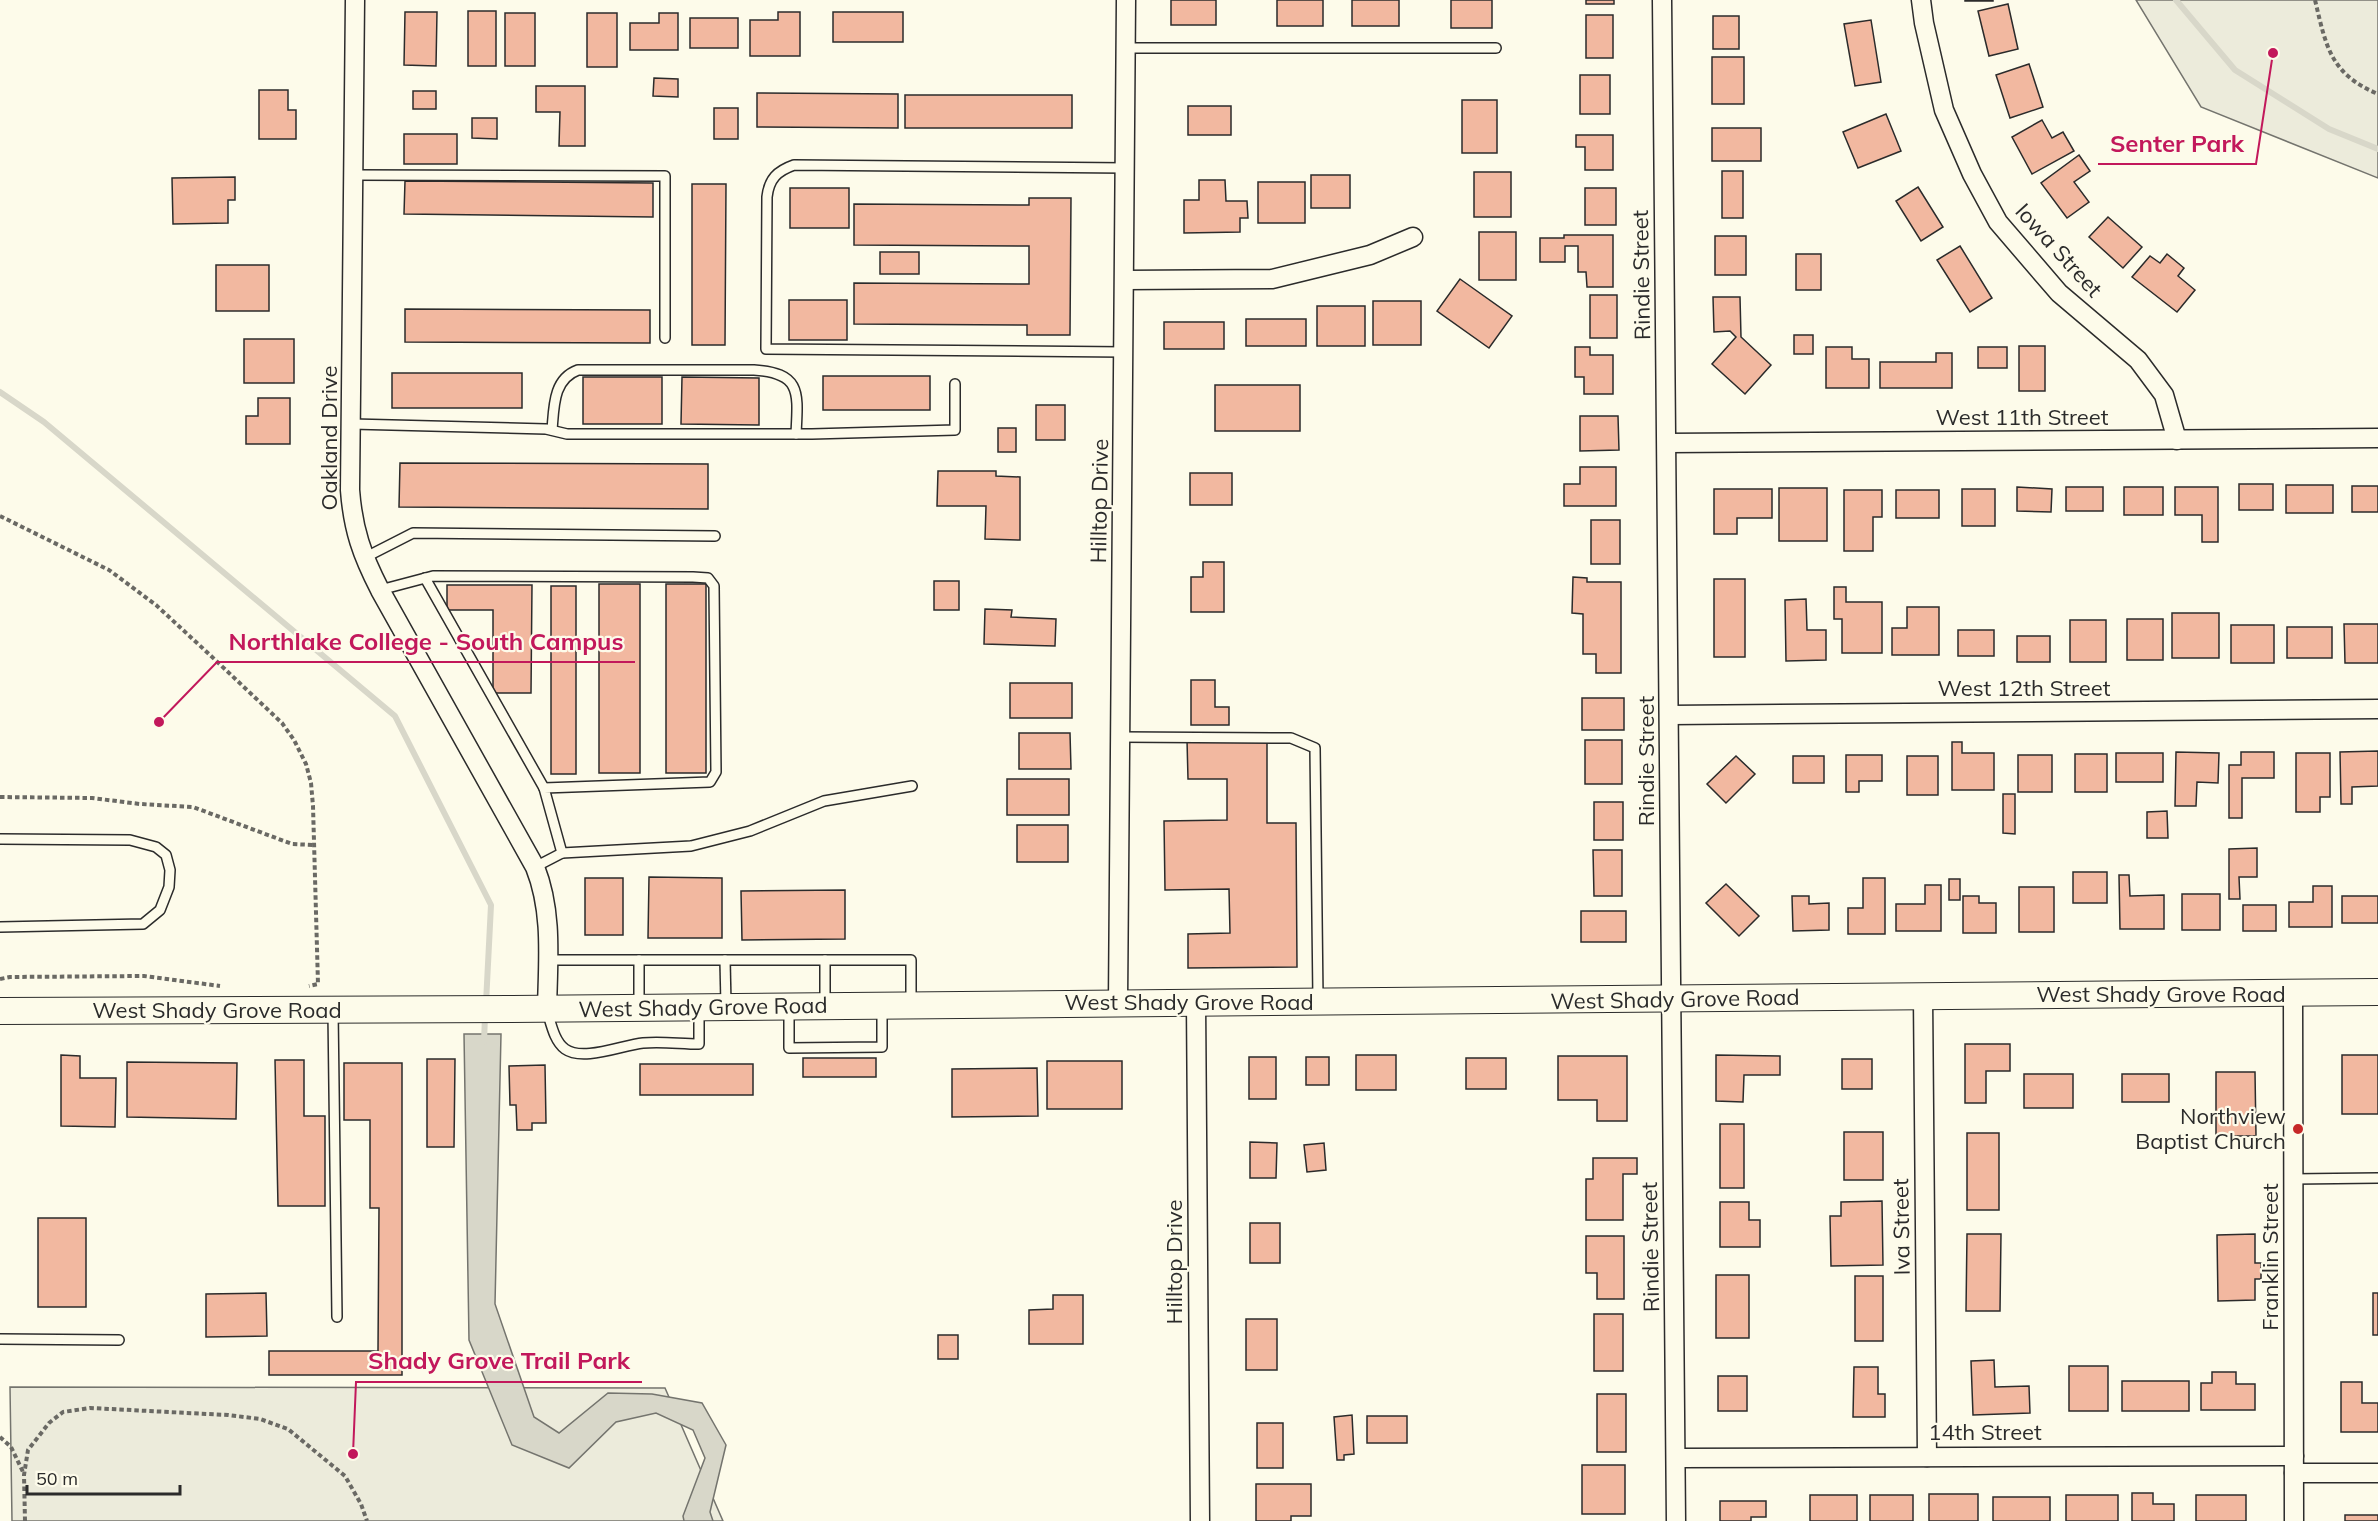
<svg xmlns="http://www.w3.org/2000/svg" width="2378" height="1521" font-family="Mulish,sans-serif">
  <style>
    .green { fill: #ecebdb; stroke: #74746e; stroke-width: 1.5 }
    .water { fill: #d8d7c9; stroke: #74746e; stroke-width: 1.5 }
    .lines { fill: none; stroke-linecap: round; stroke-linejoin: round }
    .stream { stroke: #d8d7c9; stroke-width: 6 }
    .building { fill: #f2b8a0; stroke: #2b2b2b; stroke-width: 1.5 }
    .lane-casing { stroke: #2b2b2b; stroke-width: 12 }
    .street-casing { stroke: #2b2b2b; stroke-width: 21 }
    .secondary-casing { stroke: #2b2b2b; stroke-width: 28 }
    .path { stroke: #6a6964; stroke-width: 4; stroke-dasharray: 4.5 3; stroke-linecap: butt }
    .lane { stroke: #fdfbea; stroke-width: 9 }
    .street { stroke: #fdfbea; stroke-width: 18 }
    .secondary { stroke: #fdfbea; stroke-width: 26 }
    .poi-dot { fill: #c62828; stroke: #fdfbea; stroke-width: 2 }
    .labels { text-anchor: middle; stroke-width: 4.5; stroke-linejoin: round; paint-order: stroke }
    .street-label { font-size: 22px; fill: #2b2b2b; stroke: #fdfbea }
    .poi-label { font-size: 22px; fill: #2b2b2b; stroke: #fdfbea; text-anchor: end }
    .leader { fill: none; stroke: #c2185b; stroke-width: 2 }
    .callout-dot { fill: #c2185b; stroke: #fdfbea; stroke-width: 2 }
    .callout-label { font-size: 24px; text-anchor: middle; font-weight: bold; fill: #c2185b; stroke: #fdfbea; stroke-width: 4.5; stroke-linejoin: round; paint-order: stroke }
  </style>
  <rect width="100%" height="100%" fill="#fdfbea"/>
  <!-- green -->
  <g class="green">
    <path d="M2136,0H2378V178L2201,107Z"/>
    <path d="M10,1387L665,1388L723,1521H12Z"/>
  </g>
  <!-- water -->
  <path class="water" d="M501,1034L495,1304L534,1417L559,1433L608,1393L652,1394L702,1403L726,1445L710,1512L713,1521H684L683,1516L705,1458L693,1430L656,1413L616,1422L569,1468L512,1445L469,1340L464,1034Z"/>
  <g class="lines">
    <!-- stream -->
    <g class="stream">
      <path d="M2176,0L2235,70L2329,129L2378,149"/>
      <path d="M0,392L44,422L395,716L491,905L486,1003"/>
      <path d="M484,1042L485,1016"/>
    </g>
  </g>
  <!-- building -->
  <g class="building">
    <rect x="1171" y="0" width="45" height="25"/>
    <rect x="1277" y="0" width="46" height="26"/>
    <rect x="1352" y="0" width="47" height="26"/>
    <rect x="1451" y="0" width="41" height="28"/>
    <rect x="1586" y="0" width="28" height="4"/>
    <rect x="1965" y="0" width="28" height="1"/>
    <path d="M2008,4L2018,49L1989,56L1978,11Z"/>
    <rect x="468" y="11" width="28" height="55"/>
    <path d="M405,12H437L436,66L404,65Z"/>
    <path d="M778,12H800V56H750V20H778Z"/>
    <rect x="833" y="12" width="70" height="30"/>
    <rect x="505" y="13" width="30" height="53"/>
    <rect x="587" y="13" width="30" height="54"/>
    <path d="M659,13H678V50H630V23H659Z"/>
    <rect x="1586" y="15" width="27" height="43"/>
    <rect x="1713" y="16" width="26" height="33"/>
    <rect x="690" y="18" width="48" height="30"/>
    <path d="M1871,20L1881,82L1855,86L1844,24Z"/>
    <rect x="1712" y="57" width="32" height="47"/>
    <path d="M2029,64L2043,107L2010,118L1996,75Z"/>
    <rect x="1580" y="75" width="30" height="39"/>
    <path d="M654,78L678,79V97L653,96Z"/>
    <path d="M536,86H585V146H559L560,112H536Z"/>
    <path d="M259,90H288V110H296V139H259Z"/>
    <rect x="413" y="91" width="23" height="18"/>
    <path d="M757,93L898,94V128L757,127Z"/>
    <rect x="905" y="95" width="167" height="33"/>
    <rect x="1462" y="100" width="35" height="53"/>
    <rect x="1188" y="106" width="43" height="29"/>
    <rect x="714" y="108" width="24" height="31"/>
    <path d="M1886,114L1901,151L1858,168L1843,132Z"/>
    <path d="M472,118H497V139L472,138Z"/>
    <path d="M2042,120L2052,138L2063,132L2074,151L2032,174L2012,137Z"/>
    <rect x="1712" y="128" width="49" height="33"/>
    <rect x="404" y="134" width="53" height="30"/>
    <path d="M1576,135H1613V170H1585V147H1576Z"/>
    <path d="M2079,155L2090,171L2074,182L2089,202L2067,218L2041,183Z"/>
    <rect x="1722" y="171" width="21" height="47"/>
    <rect x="1474" y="172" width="37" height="45"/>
    <rect x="1311" y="175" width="39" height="33"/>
    <path d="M235,177V200H228V223L173,224L172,178Z"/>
    <path d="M1199,180H1225L1226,201H1247L1248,218H1240V232L1184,233V200H1199Z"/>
    <path d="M405,181L653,183V217L404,214Z"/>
    <rect x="1258" y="182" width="47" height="41"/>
    <path d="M692,184H726L725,345H692Z"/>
    <path d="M1918,187L1943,227L1921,241L1896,201Z"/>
    <rect x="790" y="188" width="59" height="40"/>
    <rect x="1585" y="188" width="31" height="37"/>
    <path d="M1029,198H1071L1070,335H1027V325L854,324V283L1029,284V246L854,245V204L1029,205Z"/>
    <path d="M2108,217L2142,247L2123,268L2089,237Z"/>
    <rect x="1479" y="232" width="37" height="48"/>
    <path d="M1564,235H1613V287H1587L1586,272H1578V246H1565V262H1540V238H1564Z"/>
    <rect x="1715" y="236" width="31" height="39"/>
    <path d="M1960,246L1992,298L1970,312L1937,260Z"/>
    <rect x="880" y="252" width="39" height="22"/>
    <rect x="1796" y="254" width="25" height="36"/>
    <path d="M2167,254L2184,268L2178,276L2195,290L2177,312L2132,277L2150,256L2160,263Z"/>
    <rect x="216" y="265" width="53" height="46"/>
    <path d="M1460,279L1512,316L1489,348L1437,311Z"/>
    <rect x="1590" y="295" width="27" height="43"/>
    <path d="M1713,297H1740L1741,337L1771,365L1745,394L1712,364L1736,337L1730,331L1714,332Z"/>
    <rect x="789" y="300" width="58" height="40"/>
    <rect x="1373" y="301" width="48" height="44"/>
    <rect x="1317" y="306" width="48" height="40"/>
    <path d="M405,309L650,310V343L405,342Z"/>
    <rect x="1246" y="319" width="60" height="27"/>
    <rect x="1164" y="322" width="60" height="27"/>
    <rect x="1794" y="335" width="19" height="19"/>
    <rect x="244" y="339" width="50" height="44"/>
    <rect x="2019" y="346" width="26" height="45"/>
    <path d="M1575,347H1590V355H1613V394H1584V377H1575Z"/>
    <path d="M1826,347H1852V359H1869V388H1826Z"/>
    <rect x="1978" y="347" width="29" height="21"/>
    <path d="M1936,353H1952V388H1880V362H1936Z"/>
    <rect x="392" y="373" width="130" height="35"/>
    <rect x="823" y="376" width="107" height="34"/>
    <rect x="583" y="377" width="79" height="47"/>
    <path d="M682,377L759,378V425L681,424Z"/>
    <rect x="1215" y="385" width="85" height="46"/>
    <path d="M258,398H290V444H246V416H258Z"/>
    <rect x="1036" y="405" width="29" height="35"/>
    <path d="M1580,416H1618L1619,450L1580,451Z"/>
    <rect x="998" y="428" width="18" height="24"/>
    <path d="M400,463L708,464V509L399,507Z"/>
    <path d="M1580,467H1616V506H1564V484H1580Z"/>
    <path d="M938,471H996V476L1020,477V540L985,539L986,506H937Z"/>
    <rect x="1190" y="473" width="42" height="32"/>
    <rect x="2239" y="484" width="34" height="26"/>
    <rect x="2286" y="485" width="47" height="28"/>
    <rect x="2352" y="486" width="26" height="26"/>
    <path d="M2017,487L2052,489L2051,512L2017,511Z"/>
    <rect x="2066" y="487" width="37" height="24"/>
    <rect x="2124" y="487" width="39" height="28"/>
    <path d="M2175,487H2218V542H2202V515H2175Z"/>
    <rect x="1779" y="488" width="48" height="53"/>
    <path d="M1714,489H1772V518H1737V534H1714Z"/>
    <rect x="1962" y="489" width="33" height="37"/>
    <path d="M1844,490H1882V517H1873V551H1844Z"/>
    <rect x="1896" y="490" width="43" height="28"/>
    <rect x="1591" y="520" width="29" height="44"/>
    <path d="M1203,562H1224V612H1191V577H1203Z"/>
    <path d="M1573,577L1587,578V582H1621V673H1596V654H1583V614L1572,613Z"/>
    <rect x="1714" y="579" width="31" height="78"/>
    <rect x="934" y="581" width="25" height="29"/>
    <rect x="599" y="584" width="41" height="189"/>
    <rect x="666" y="584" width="40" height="189"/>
    <path d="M447,585H532L531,693H493V610H447Z"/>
    <rect x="551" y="586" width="25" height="188"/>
    <path d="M1834,587H1846V602H1882V653H1842V619H1834Z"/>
    <path d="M1806,599L1807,630H1826V660L1786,661L1785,600Z"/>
    <path d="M1907,607H1939V655H1892V628H1907Z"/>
    <path d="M985,609L1012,610L1011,617L1056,619L1055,646L984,644Z"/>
    <rect x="2172" y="613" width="47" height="45"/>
    <rect x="2127" y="619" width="36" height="41"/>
    <rect x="2070" y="620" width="36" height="42"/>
    <path d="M2344,624H2378V663H2345Z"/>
    <rect x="2231" y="625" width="43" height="38"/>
    <rect x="2287" y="627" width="45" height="31"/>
    <rect x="1958" y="630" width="36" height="26"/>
    <rect x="2017" y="636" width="33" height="26"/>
    <path d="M1191,680H1215V707H1229V725H1191Z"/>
    <rect x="1010" y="683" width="62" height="35"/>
    <rect x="1582" y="698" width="42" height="32"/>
    <path d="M1019,733H1070L1071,769H1019Z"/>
    <path d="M1267,739V823H1296L1297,967L1188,968V934L1230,933L1229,889L1165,890L1164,821L1227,820V779H1188L1187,740Z"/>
    <rect x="1585" y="740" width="37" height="44"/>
    <path d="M1952,742H1962V753H1994V790H1952Z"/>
    <path d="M2378,751V786L2352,787V804H2341L2340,752Z"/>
    <path d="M2176,752L2219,753L2218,783L2197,782L2196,806H2175Z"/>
    <path d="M2241,752H2274V778H2242V818H2229V765H2241Z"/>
    <rect x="2116" y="753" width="47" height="29"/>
    <path d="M2296,753H2330V797H2320V812H2296Z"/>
    <rect x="2075" y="754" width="32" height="38"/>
    <path d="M1846,755H1882V781H1859V792H1846Z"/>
    <rect x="2018" y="755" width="34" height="37"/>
    <path d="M1736,756L1755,774L1726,803L1707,784Z"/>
    <rect x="1793" y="756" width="31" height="27"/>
    <rect x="1907" y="756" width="31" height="39"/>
    <rect x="1007" y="779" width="62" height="36"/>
    <path d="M2003,794H2015V834L2003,833Z"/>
    <rect x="1594" y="802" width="29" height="38"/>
    <path d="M2167,811L2168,838H2147V812Z"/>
    <rect x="1017" y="825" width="51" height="37"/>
    <path d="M2257,848V877H2239L2240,899H2229V849Z"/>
    <path d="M1593,850H1622V896H1594Z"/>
    <rect x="2073" y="872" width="34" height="31"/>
    <path d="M2119,875H2129L2130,896L2164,895V929H2120Z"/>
    <path d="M649,877L722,878V938H648Z"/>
    <rect x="585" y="878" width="38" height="57"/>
    <path d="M1863,878H1885V934H1848V908H1863Z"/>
    <rect x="1949" y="879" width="11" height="21"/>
    <path d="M1726,884L1759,916L1739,936L1706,903Z"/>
    <path d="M1925,885H1941V931H1896V904H1925Z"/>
    <path d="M2313,886H2332V927H2289V902H2313Z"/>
    <rect x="2019" y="887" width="35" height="45"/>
    <path d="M845,890V939L742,940L741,891Z"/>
    <rect x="2182" y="894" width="38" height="36"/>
    <path d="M1792,896H1809V904L1829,903V930L1793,931Z"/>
    <path d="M1963,896H1979V903H1996V933H1963Z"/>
    <rect x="2342" y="896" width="36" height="27"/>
    <rect x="2243" y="905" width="33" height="26"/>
    <rect x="1581" y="911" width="45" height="31"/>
    <path d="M1965,1044H2010V1071H1986V1103H1965Z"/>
    <path d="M61,1055L80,1056V1078H116L115,1127L61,1126Z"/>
    <rect x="1356" y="1055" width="40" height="35"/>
    <path d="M1716,1055L1780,1056V1075H1744L1743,1102L1716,1101Z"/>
    <rect x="2342" y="1055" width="36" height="59"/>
    <path d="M1558,1056H1627V1121H1597V1100H1558Z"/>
    <rect x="1249" y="1057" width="27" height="42"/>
    <rect x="1306" y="1057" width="23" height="28"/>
    <rect x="803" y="1058" width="73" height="19"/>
    <rect x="1466" y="1058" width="40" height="31"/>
    <path d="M427,1059H455L454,1147H427Z"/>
    <rect x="1842" y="1059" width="30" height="30"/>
    <path d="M275,1060H304V1116H325V1206H278Z"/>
    <rect x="1047" y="1061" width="75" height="48"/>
    <path d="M127,1062L237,1063L236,1119L127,1117Z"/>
    <path d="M344,1063H402V1375H269V1351H378L379,1208H370V1120H344Z"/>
    <rect x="640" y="1064" width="113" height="31"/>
    <path d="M545,1065L546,1123H532V1130H517L516,1105H510L509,1066Z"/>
    <path d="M1037,1068L1038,1116L952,1117V1069Z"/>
    <path d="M2216,1072H2255L2256,1136H2216Z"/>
    <rect x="2024" y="1074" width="49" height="34"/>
    <rect x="2122" y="1074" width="47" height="28"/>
    <rect x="1720" y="1124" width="24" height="64"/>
    <rect x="1844" y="1132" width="39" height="48"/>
    <rect x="1967" y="1133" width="32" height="77"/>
    <path d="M1250,1142L1277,1143L1276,1178H1250Z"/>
    <path d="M1324,1143L1326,1170L1307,1172L1304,1145Z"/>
    <path d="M1593,1158H1637V1174H1623V1220H1586V1179H1593Z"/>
    <path d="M1882,1201L1883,1265L1831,1266L1830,1216H1841V1202Z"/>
    <path d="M1720,1202H1749V1220H1760V1247H1720Z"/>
    <rect x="38" y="1218" width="48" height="89"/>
    <rect x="1250" y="1223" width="30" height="40"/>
    <path d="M1967,1234H2001L2000,1311H1966Z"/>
    <path d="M2255,1234V1263H2261V1279H2255V1300L2218,1301L2217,1235Z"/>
    <path d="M1586,1236H1624V1299H1597V1273H1586Z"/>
    <rect x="1716" y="1275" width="33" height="63"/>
    <rect x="1855" y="1276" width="28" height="65"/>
    <path d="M266,1293L267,1336L206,1337V1294Z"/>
    <rect x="2373" y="1293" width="5" height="42"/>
    <path d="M1053,1295H1083V1344H1029V1310L1053,1309Z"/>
    <rect x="1594" y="1314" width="29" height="57"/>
    <rect x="1246" y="1319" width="31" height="51"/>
    <rect x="938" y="1335" width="20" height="24"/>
    <path d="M1994,1360L1995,1387L2029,1386L2030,1413L1973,1415L1971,1361Z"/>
    <rect x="2069" y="1366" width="39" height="45"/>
    <path d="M1854,1367H1878V1394H1885V1417H1853Z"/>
    <path d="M2212,1372H2236V1384H2255V1410H2201V1383H2212Z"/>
    <rect x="1718" y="1376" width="29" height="35"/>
    <rect x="2122" y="1381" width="67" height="30"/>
    <path d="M2341,1382H2362V1403H2378V1432H2341Z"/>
    <rect x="1597" y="1394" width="29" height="58"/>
    <path d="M1352,1415L1354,1454L1344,1455V1460H1337L1334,1417Z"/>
    <rect x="1367" y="1416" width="40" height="27"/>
    <rect x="1257" y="1423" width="26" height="45"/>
    <rect x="1582" y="1465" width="43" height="49"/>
    <path d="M1256,1484H1311V1516H1291V1521H1256Z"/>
    <path d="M2132,1493H2153V1504H2174V1521H2132Z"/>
    <rect x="1929" y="1494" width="49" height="27"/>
    <rect x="1810" y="1495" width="47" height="26"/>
    <rect x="1870" y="1495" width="43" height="26"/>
    <rect x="2066" y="1495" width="52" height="26"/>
    <rect x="2196" y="1495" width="50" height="26"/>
    <rect x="1993" y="1497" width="57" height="24"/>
    <path d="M1720,1501H1766V1517H1751V1521H1720Z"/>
    <rect x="2345" y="1515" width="33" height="6"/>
  </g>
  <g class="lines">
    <!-- lane casing -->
    <g class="lane-casing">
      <g id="lane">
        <path d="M1126,48H1496"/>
        <path d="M354,175L665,176V338"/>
        <path d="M1125,352L766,349L767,197C769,179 777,171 794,165L1126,168"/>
        <path d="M352,424L546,429L567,434H812L955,430V384"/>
        <path d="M552,430C554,407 553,379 578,370H754C802,373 798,393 796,434"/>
        <path d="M364,558L413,533L715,536"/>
        <path d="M425,578L544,788"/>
        <path d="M380,590L433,576L693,577L708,578L714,586L716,772L710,782L544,788L562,853L535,867"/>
        <path d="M1121,737L1291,738L1315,748L1318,999"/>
        <path d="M0,839L130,840L156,847L166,855L170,870L169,887L160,910L143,924L0,927"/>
        <path d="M562,853L691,846L750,831L824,801L912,786"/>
        <path d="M548,960H911V1002"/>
        <path d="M639,960V1005"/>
        <path d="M725,960L726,1005"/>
        <path d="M825,960V1005"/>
        <path d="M789,1009V1048L882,1047V1008"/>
        <path d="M333,1011L337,1317"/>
        <path d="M547,1011C551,1023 554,1041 565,1049C583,1062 622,1045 643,1043C661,1041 681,1044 699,1044V1009"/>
        <path d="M2293,1179L2378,1178"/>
        <path d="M0,1339L119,1340"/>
      </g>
    </g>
    <!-- street casing -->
    <g class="street-casing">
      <g id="street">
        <path d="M355,0L350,490C353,530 362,555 380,590L535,867C553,912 548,961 547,1009"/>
        <path d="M1662,0L1676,1521"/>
        <path d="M1921,0L1924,23L1944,110L1972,174L1998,222L2059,293L2138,360L2164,395L2177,440"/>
        <path d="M1125,280L1272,279L1370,255L1413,237"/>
        <path d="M1667,443L2378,438"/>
        <path d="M1670,715L2378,709"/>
        <path d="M2293,993L2294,1521"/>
        <path d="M1923,996L1927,1457"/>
        <path d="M1196,1002L1200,1521"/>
        <path d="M1118,1003L1126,0"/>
        <path d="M1676,1458L2294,1456"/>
        <path d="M2294,1473H2378"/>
      </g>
    </g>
    <!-- secondary casing -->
    <g class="secondary-casing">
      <path id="secondary" d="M0,1011L512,1009L2378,992"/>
    </g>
    <!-- path -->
    <g class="path">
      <path d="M2315,0C2326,46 2330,74 2378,94"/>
      <path d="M0,516L109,570L156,605L210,655L282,723L294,740L306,764L311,783L313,806L318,984L309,986"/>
      <path d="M0,797L92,798L140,804L193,807L292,844L314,845"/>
      <path d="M0,979L10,977L144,976L220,986"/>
      <path d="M0,1437L11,1447L24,1474"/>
      <path d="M25,1521L24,1475L28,1450L49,1423L63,1412L90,1408L228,1415L260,1419L288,1429L345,1476L361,1504L367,1521"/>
    </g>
    <!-- lane -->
    <use href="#lane" class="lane"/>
    <!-- street -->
    <use href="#street" class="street"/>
    <!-- secondary -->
    <use href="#secondary" class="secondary"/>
  </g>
  <!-- markers -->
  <circle class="poi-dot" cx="2298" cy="1129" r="6"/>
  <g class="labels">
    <!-- street labels -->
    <g class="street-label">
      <text transform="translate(2059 250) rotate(48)" y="8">Iowa Street</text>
      <text transform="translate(1641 275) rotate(-91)" y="8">Rindie Street</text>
      <text x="2022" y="425">West 11th Street</text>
      <text transform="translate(329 438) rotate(-90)" y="8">Oakland Drive</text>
      <text transform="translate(1099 501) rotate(-89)" y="8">Hilltop Drive</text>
      <text x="2024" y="696">West 12th Street</text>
      <text transform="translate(1646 761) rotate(-90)" y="8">Rindie Street</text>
      <text x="2161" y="1002">West Shady Grove Road</text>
      <text transform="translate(1675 999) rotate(-1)" y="8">West Shady Grove Road</text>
      <text x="1189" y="1010">West Shady Grove Road</text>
      <text transform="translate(703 1007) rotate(-1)" y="8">West Shady Grove Road</text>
      <text x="217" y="1018">West Shady Grove Road</text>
      <text transform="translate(1901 1227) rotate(-91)" y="8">Iva Street</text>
      <text transform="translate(1650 1247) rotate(-91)" y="8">Rindie Street</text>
      <text transform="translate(2270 1257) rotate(-90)" y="8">Franklin Street</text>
      <text transform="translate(1174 1262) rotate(-90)" y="8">Hilltop Drive</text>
      <text x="1985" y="1440">14th Street</text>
    </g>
    <!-- poi labels -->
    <g class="poi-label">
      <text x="2286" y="1124">Northview<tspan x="2286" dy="25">Baptist Church</tspan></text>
    </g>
  </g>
  <!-- callouts -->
  <path class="leader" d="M2273 53L2256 164H2098M159 722L217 662H635M353 1454L356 1382H642"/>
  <g class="callout-dot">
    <circle cx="2273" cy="53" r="6"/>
    <circle cx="159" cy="722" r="6"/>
    <circle cx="353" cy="1454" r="6"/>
  </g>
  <g class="callout-label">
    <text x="2177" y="152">Senter Park</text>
    <text x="426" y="650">Northlake College - South Campus</text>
    <text x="499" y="1369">Shady Grove Trail Park</text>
  </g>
  <!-- scale -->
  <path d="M27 1485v9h153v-9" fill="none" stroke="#2b2b2b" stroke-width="3"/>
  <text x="36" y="1485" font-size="18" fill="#2b2b2b" stroke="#fdfbea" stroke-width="4.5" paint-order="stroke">50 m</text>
</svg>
